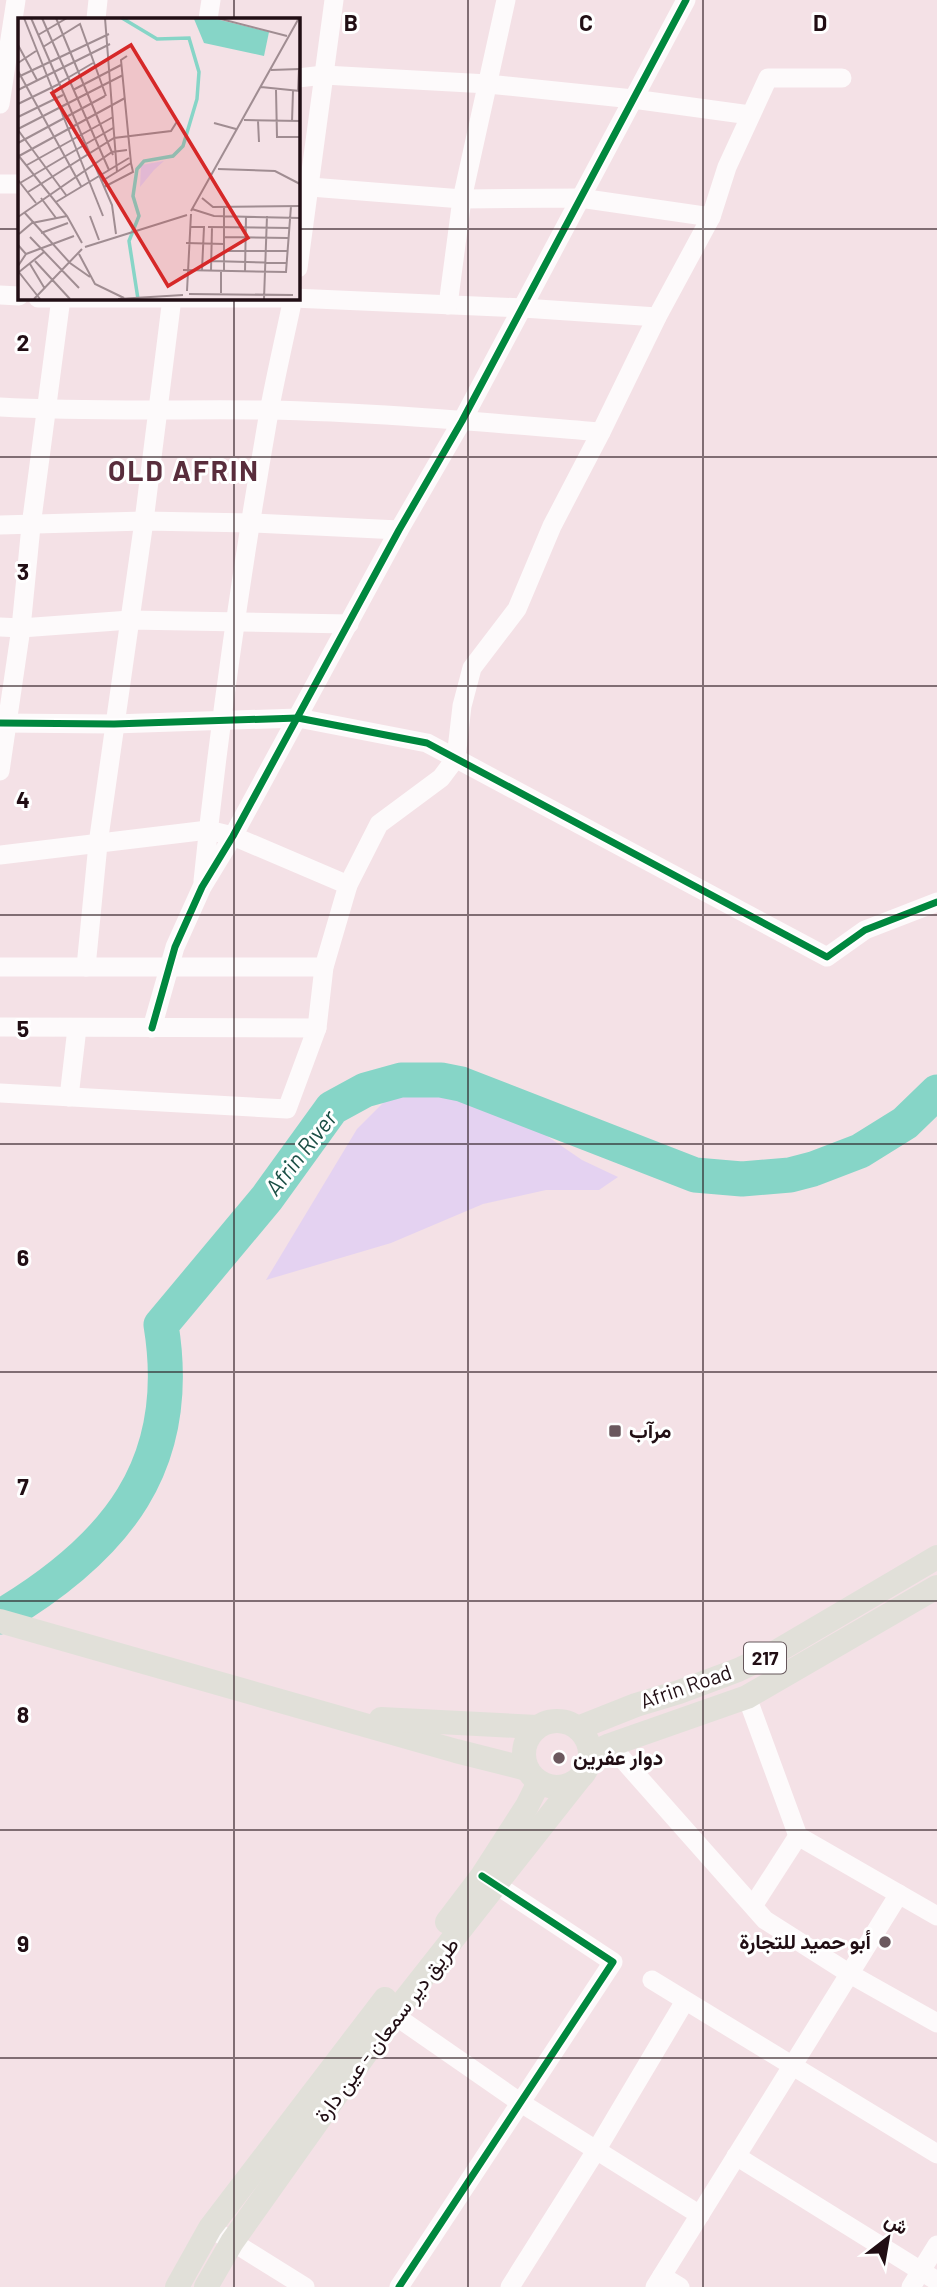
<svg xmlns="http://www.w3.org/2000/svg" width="937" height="2287" font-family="Barlow,Vazirmatn,sans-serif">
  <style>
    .green { fill: #e4d2f1 }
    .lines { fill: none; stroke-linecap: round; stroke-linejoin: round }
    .river { stroke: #86d5c7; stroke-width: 35 }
    .minor { stroke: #fdfafb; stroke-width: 19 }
    .major { stroke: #e1e0d9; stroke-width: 24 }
    .cycleway-casing { stroke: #fff; stroke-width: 11 }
    .cycleway { stroke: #00873e; stroke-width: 7 }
    .grid { fill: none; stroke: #210e14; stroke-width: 2; stroke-opacity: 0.55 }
    .poi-dot { fill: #6b585e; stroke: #fff; stroke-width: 2.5 }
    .labels { text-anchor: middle; stroke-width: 6; stroke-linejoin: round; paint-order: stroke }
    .shield { fill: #fff; stroke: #64565a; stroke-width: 2 }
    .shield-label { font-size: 19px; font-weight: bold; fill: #210e14 }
    .poi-label { font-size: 21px; font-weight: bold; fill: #210e14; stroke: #fff; text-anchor: start }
    .street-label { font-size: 21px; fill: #210e14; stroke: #fff }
    .water-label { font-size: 23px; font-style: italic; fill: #1b4f45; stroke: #fff }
    .district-label { font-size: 28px; font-weight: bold; letter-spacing: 2px; fill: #592d3c; stroke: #fff }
    .inset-river { fill: none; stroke: #86d5c7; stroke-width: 3.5 }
    .inset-road { fill: none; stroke: #a08d92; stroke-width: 2 }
    .view { fill: #d62828; fill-opacity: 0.15; stroke: #d62828; stroke-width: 3.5 }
    .inset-edge { fill: none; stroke: #210e14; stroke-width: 3.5 }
    .grid-label { font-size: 23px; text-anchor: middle; font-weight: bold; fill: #210e14; stroke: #fff; stroke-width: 6; stroke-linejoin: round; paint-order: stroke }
  </style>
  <rect width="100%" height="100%" fill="#f4e1e6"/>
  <!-- green -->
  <path class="green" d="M439,1085L544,1134L582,1160L618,1177L599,1190H546L483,1204L391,1243L266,1280L357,1129L389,1097Z"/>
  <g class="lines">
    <!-- river -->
    <path class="river" d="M0,1617C116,1548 184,1465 161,1325L267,1198L332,1108L365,1090L401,1080H441L461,1084L695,1175L742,1179L790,1175L813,1169L860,1151L905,1123L937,1092"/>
    <!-- minor -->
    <g class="minor">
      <path d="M96,19L98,0"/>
      <path d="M208,19L211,0"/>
      <path d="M298,78L324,75L488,84L633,99L750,115"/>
      <path d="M0,104L16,0"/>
      <path d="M0,184H19"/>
      <path d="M298,186L462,199L580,198L711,217"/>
      <path d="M298,268L334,0"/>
      <path d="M0,295L19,296"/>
      <path d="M38,298H293L523,308L657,317"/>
      <path d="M448,305L462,199L506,0"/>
      <path d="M0,407C89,412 178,409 266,410C378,412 490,423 601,432"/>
      <path d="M0,525L144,521L252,523L399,530"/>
      <path d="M0,627L21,628L130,620L349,624"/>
      <path d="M0,723L114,724L298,718L427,743L827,957L865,930L937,902"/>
      <path d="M0,771L21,628L31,526L61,298"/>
      <path d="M0,855L208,830L233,836L348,885"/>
      <path d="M203,881C219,724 242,567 269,412C276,374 285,336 293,298"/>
      <path d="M0,967H324"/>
      <path d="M86,967L98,844L144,521L172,298"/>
      <path d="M0,1027L317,1028L287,1109L0,1093"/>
      <path d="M152,1028L175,947L202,887L233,836L399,530L462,421L686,0"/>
      <path d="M317,1028L324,967L348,885L379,824L441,778L456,758L462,706L472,668L517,609L552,526L601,432L657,317L711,217L727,167L768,78H842"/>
      <path d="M69,1097L77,1028"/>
      <path d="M747,1697L798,1836L937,1916"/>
      <path d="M610,1745L765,1920L850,1974L937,2023"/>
      <path d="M753,1906L798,1836"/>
      <path d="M652,1980L937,2154"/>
      <path d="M384,2008L521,2103L700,2215"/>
      <path d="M736,2156L937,2281"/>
      <path d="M220,2234L305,2287"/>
      <path d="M662,2276L680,2287"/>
      <path d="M399,2287L613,1962L486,1878"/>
      <path d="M510,2287L597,2149L685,2001"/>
      <path d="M655,2287L899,1894"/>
      <path d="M911,2287L937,2245"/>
    </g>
    <!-- major -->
    <g class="major">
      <path d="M0,1621L456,1751L527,1769"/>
      <path d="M381,1719L537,1727"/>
      <circle cx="557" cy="1754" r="33"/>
      <path d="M578,1728L636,1705L679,1692L738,1670L774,1653L937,1557"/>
      <path d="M590,1754L610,1745L747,1697L937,1587"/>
      <path d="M447,1922L482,1876L527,1806L539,1782"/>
      <path d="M177,2287L210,2228L385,1999"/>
      <path d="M206,2287L232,2242L393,2015L578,1780"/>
    </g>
    <!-- cycleway casing -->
    <g class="cycleway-casing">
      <g id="cycleway">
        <path d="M0,723L114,724L298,718L427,743L827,957L865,930L937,902"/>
        <path d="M152,1028L175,947L202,887L233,836L399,530L462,421L686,0"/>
        <path d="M399,2287L613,1962L482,1876"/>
      </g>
    </g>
    <!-- cycleway -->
    <use href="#cycleway" class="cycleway"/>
  </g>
  <!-- grid -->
  <path class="grid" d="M234,0V19M468,0V2287M703,0V2287M0,229H19M298,229H937M234,298V2287M0,457H937M0,686H937M0,915H937M0,1144H937M0,1372H937M0,1601H937M0,1830H937M0,2058H937"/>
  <!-- markers -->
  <g class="poi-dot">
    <rect x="608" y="1424" width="14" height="14" rx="3.5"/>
    <circle cx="559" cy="1758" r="7"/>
    <circle cx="885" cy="1942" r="7"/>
  </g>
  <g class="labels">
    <!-- shield labels -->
    <rect class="shield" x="744" y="1642.5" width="42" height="31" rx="5"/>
    <g class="shield-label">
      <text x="765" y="1665">217</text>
    </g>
    <!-- poi labels -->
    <g class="poi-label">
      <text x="629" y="1438">مرآب</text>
      <text x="573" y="1765">دوار عفرين</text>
      <text x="871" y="1949" text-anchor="end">أبو حميد للتجارة</text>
    </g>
    <!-- street labels -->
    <g class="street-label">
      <text transform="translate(686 1687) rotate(-19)" y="7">Afrin Road</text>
      <text transform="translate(387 2030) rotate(-53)" y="7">طريق دير سمعان - عين دارة</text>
    </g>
    <!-- water labels -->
    <g class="water-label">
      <text transform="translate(301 1153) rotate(-52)" y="8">Afrin Rıver</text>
    </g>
    <!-- district labels -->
    <g class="district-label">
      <text x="184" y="481">OLD AFRIN</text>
    </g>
  </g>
  <!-- overview -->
  <g transform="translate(18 18)">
    <rect width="282" height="282" fill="#f4e1e6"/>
    <path d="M146,143L136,152L122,169L123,147Z" fill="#e4d2f1"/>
    <path d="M194,0L251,14L246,38L186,25L176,1Z" fill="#86d5c7"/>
    <path class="inset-river" d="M104,0L139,21L171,20L181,54L179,81L165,128L155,138L126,143L119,151L115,178L121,198L111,223L120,281"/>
    <path class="inset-road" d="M6,0L85,198M13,0L94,187L98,216M24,0L91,152M38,0L95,137M87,0L99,154M199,0L269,18M20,17L49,0M0,27L19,62M25,29L62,6L88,78M109,38L103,42L113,145M0,45L18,33M253,52L282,51M0,53L63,168M0,59L91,16M41,65L75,45M243,69L282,73M0,72L92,26M55,72L103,47M258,72L259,119H282M280,73L281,51M0,86L41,66M0,99L45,77M226,102L282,103M240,103L241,124M274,104L275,73M196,105L218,111M0,111L105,57M0,112L48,177M0,125L87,78M0,137L49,198L64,225M1,138L107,80M9,147L95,99M200,151L257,153L282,166M0,162L18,185M84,163L113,145L115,154L86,169M2,165L95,110M10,174L96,120L153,113L160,102M23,180L38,200M184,180L195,189L282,188M38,184L111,140M174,191L196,198L282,200M173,193L281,0M6,194L52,245L72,259M72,198L81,222M0,199L94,134L109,132M172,209H186L184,252M190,209L272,210M23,215L50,205M1,216L14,205L49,198M12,219L61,270M206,219L270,220M168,225L206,226M0,227L8,236L0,248M67,229L169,197M206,233H270M8,236L56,218M61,236L77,266L106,280M17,243L52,281M193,243L268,245M12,246L27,271M165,252L268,254L273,188M0,253L22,281M193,253L194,209M203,253V275M206,253V189M1,254L26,234M227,254L228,198M169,273L173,196M171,276L275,277M16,281L64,231M100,281L165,277M246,281L249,198"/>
    <path class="view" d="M113,27L230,220L150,268L34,75Z"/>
    <rect width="282" height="282" class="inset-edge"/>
  </g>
  <g class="grid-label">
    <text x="351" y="31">B</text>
    <text x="586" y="31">C</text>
    <text x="820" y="31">D</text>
    <text x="23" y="351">2</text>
    <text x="23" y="580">3</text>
    <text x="23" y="808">4</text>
    <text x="23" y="1037">5</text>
    <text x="23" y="1266">6</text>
    <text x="23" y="1495">7</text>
    <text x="23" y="1723">8</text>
    <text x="23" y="1952">9</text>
  </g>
  <!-- north arrow -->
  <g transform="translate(888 2238) rotate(31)" stroke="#ffffff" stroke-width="5" paint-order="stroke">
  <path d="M0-5L12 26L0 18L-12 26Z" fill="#210e14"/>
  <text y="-10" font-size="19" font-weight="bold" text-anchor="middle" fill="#210e14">ش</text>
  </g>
</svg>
